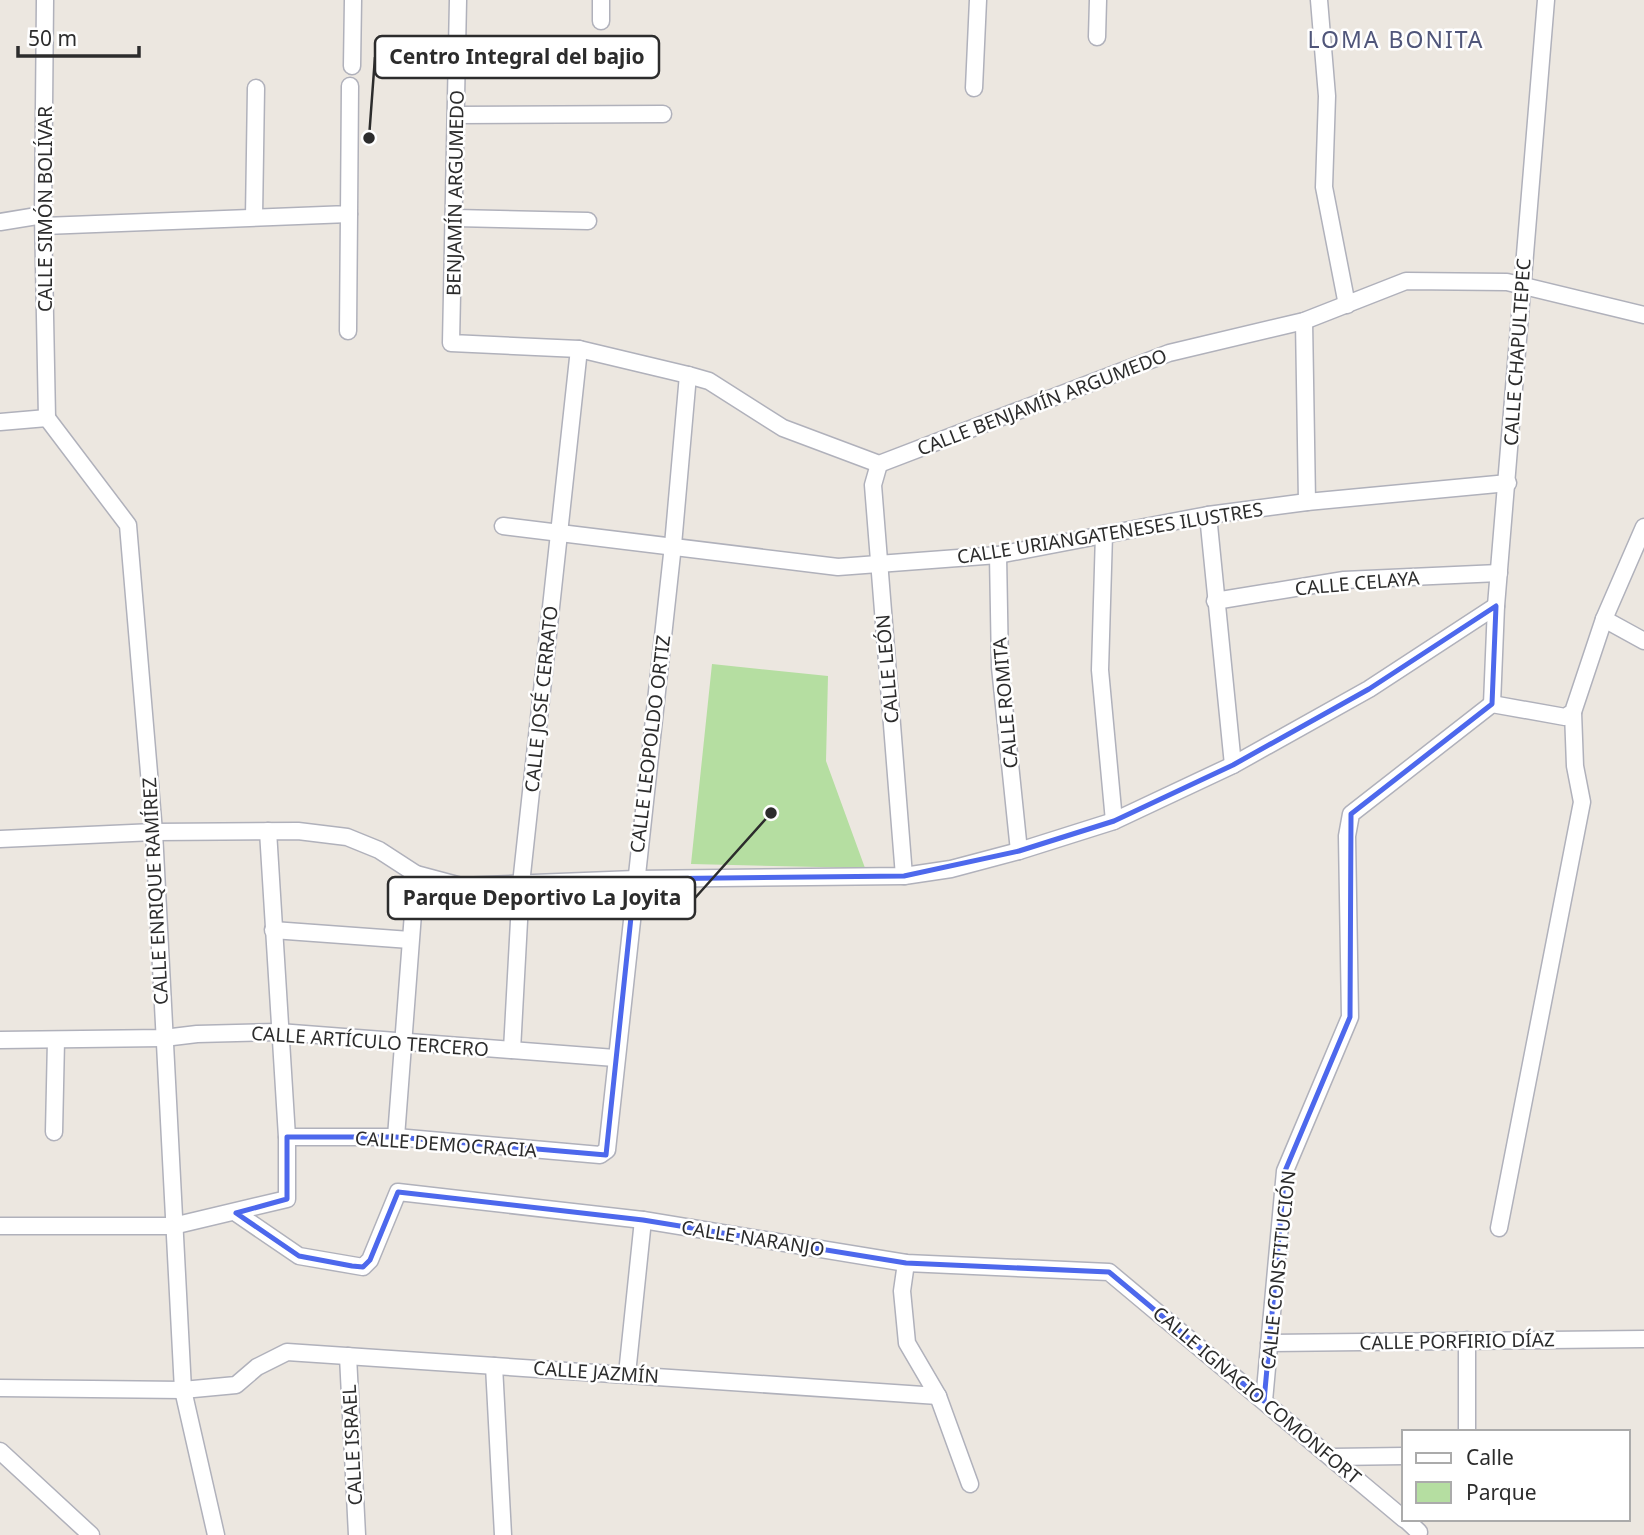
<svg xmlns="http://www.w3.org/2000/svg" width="1644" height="1535" font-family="'Noto Sans',sans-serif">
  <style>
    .green { fill: #b5dea1 }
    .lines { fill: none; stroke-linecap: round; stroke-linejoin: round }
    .minor-casing { stroke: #b0b1bb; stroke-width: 19 }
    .minor { stroke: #fff; stroke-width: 16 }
    .marked { fill: none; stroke: #4d68ec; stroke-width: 5; stroke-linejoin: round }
    .labels { text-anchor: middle; stroke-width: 5; stroke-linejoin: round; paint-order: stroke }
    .street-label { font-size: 19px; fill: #2c2c2c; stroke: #fff }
    .quarter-label { font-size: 23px; letter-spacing: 2px; fill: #50567a; stroke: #fff }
    .leader { fill: none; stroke: #2c2c2c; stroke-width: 2.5 }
    .callout-dot { fill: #2c2c2c; stroke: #fff; stroke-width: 2.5 }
    .callout { fill: #fff; stroke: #2c2c2c; stroke-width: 2.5 }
    .callout-label { font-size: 21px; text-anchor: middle; font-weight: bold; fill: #2c2c2c }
  </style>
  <rect width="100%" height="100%" fill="#ece7e0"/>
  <!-- green -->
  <path class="green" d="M712,664L828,676L826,761L865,868L691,864Z"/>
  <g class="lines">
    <!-- minor casing -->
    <g class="minor-casing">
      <g id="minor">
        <path d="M45,0L43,215L47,418"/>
        <path d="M458,0L451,343L579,349L688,375L709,381L783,428L879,464L1169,353L1304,321L1406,281L1507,282L1644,315"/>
        <path d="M601,0V21"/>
        <path d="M1319,0L1327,96L1324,187L1347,305"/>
        <path d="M1097,37L1098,0"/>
        <path d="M352,66L353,0"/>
        <path d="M974,88L978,0"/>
        <path d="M456,115L663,114"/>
        <path d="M254,217L256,88"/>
        <path d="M455,218L588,221"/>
        <path d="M0,222L43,215"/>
        <path d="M44,226L349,214L350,86"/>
        <path d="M1304,321L1307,502"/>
        <path d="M348,331L349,214"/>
        <path d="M47,418L128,525L154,832L183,1390L216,1535"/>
        <path d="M0,422L47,418"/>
        <path d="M879,464L873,485L904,876"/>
        <path d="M1208,515L1233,765"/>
        <path d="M503,526L838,567L998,555L1208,515L1307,502L1508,483"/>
        <path d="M1104,534L1100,670L1114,821"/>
        <path d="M998,555L1000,667L1019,851"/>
        <path d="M1215,601L1344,580L1499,573"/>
        <path d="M1604,619L1644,641"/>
        <path d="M1492,704L1496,606L1546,0"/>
        <path d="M1492,704L1565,717L1573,712L1604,619L1644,527"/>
        <path d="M0,839L154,832L298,831L347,837L379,850L416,874L461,886L635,879L904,876L951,869L1019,851L1114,821L1233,765L1369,689L1496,606"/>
        <path d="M273,930L410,940"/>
        <path d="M0,1040L164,1038L197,1034L279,1032L615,1058"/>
        <path d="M512,1050L521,884L579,349"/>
        <path d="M54,1132L56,1040"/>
        <path d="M287,1137H396L600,1155L607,1150L673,545L688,375"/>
        <path d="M396,1137L416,874"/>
        <path d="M236,1213L299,1256L363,1267L370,1260L398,1192L643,1220L906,1263L1109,1272L1404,1519"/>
        <path d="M0,1226H173L287,1199V1137L268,831"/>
        <path d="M1499,1228L1582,802L1575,766L1573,712"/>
        <path d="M906,1263L902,1291L907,1343L938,1396L970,1484"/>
        <path d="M1269,1343L1644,1339"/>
        <path d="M348,1356L357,1535"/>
        <path d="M494,1366L503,1535"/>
        <path d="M627,1374L643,1220"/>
        <path d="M0,1388L183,1390L236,1385L257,1367L287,1352L938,1396"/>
        <path d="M1264,1401L1285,1171L1350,1017L1347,836L1351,814L1492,704"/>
        <path d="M1467,1432V1340"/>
        <path d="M0,1451L91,1535"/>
        <path d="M1333,1457L1404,1456"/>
        <path d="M1405,1519L1419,1532"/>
      </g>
    </g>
    <!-- minor -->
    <use href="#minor" class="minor"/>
  </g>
  <!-- marked area -->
  <path class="marked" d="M1496,606L1492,704L1351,814L1350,1017L1285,1171L1264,1401L1109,1272L906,1263L643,1220L398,1192L370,1260L363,1267L352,1266L299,1256L236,1213L287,1199V1137H396L606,1155L635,879L904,876L1019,851L1114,821L1233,765L1369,689Z"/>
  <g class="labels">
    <!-- street labels -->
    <g class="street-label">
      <text transform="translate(455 193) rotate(-89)" y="7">BENJAMÍN ARGUMEDO</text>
      <text transform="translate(45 209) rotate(-90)" y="7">CALLE SIMÓN BOLÍVAR</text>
      <text transform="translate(1517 352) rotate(-86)" y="7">CALLE CHAPULTEPEC</text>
      <text transform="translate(1042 402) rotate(-21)" y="7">CALLE BENJAMÍN ARGUMEDO</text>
      <text transform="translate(1110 533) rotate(-9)" y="7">CALLE URIANGATENESES ILUSTRES</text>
      <text transform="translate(1357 583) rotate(-5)" y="7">CALLE CELAYA</text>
      <text transform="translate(887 669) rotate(-95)" y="7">CALLE LEÓN</text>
      <text transform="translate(541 699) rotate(-84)" y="7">CALLE JOSÉ CERRATO</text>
      <text transform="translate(1005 703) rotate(-95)" y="7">CALLE ROMITA</text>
      <text transform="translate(650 744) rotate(-83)" y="7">CALLE LEOPOLDO ORTIZ</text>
      <text transform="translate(155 891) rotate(-93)" y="7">CALLE ENRIQUE RAMÍREZ</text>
      <text transform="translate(370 1041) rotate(4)" y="7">CALLE ARTÍCULO TERCERO</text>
      <text transform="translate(446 1144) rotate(4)" y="7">CALLE DEMOCRACIA</text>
      <text transform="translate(753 1238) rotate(9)" y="7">CALLE NARANJO</text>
      <text transform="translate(1278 1270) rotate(-84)" y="7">CALLE CONSTITUCIÓN</text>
      <text transform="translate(1457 1341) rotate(-1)" y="7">CALLE PORFIRIO DÍAZ</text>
      <text transform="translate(596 1372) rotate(4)" y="7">CALLE JAZMÍN</text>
      <text transform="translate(1257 1395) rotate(40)" y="7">CALLE IGNACIO COMONFORT</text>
      <text transform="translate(352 1445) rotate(-93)" y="7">CALLE ISRAEL</text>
    </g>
    <!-- quarter labels -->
    <g class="quarter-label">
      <text x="1396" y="48">LOMA BONITA</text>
    </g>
  </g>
  <!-- callouts -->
  <path class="leader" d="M369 138L375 57M771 813L695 898"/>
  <g class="callout-dot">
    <circle cx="369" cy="138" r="7"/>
    <circle cx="771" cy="813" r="7"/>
  </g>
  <g class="callout">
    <rect x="375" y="36" width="284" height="42" rx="7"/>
    <rect x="388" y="877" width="307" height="42" rx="7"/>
  </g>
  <g class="callout-label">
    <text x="517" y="64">Centro Integral del bajio</text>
    <text x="542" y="905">Parque Deportivo La Joyita</text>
  </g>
  <!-- legend -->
  <rect x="1402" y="1430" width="228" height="91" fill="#ffffff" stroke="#ababab" stroke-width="2"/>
  <rect x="1416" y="1453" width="35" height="10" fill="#ffffff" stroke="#ababab" stroke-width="2"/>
  <text x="1466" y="1465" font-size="21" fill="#2c2c2c">Calle</text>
  <rect x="1416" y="1482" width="35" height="21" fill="#b5dea1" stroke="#ababab" stroke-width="2"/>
  <text x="1466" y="1500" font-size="21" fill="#2c2c2c">Parque</text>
  <!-- scale -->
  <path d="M18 46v10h121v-10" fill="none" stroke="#2c2c2c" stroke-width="3.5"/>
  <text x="28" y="46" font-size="21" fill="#2c2c2c" stroke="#ffffff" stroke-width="5" paint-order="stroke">50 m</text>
</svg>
